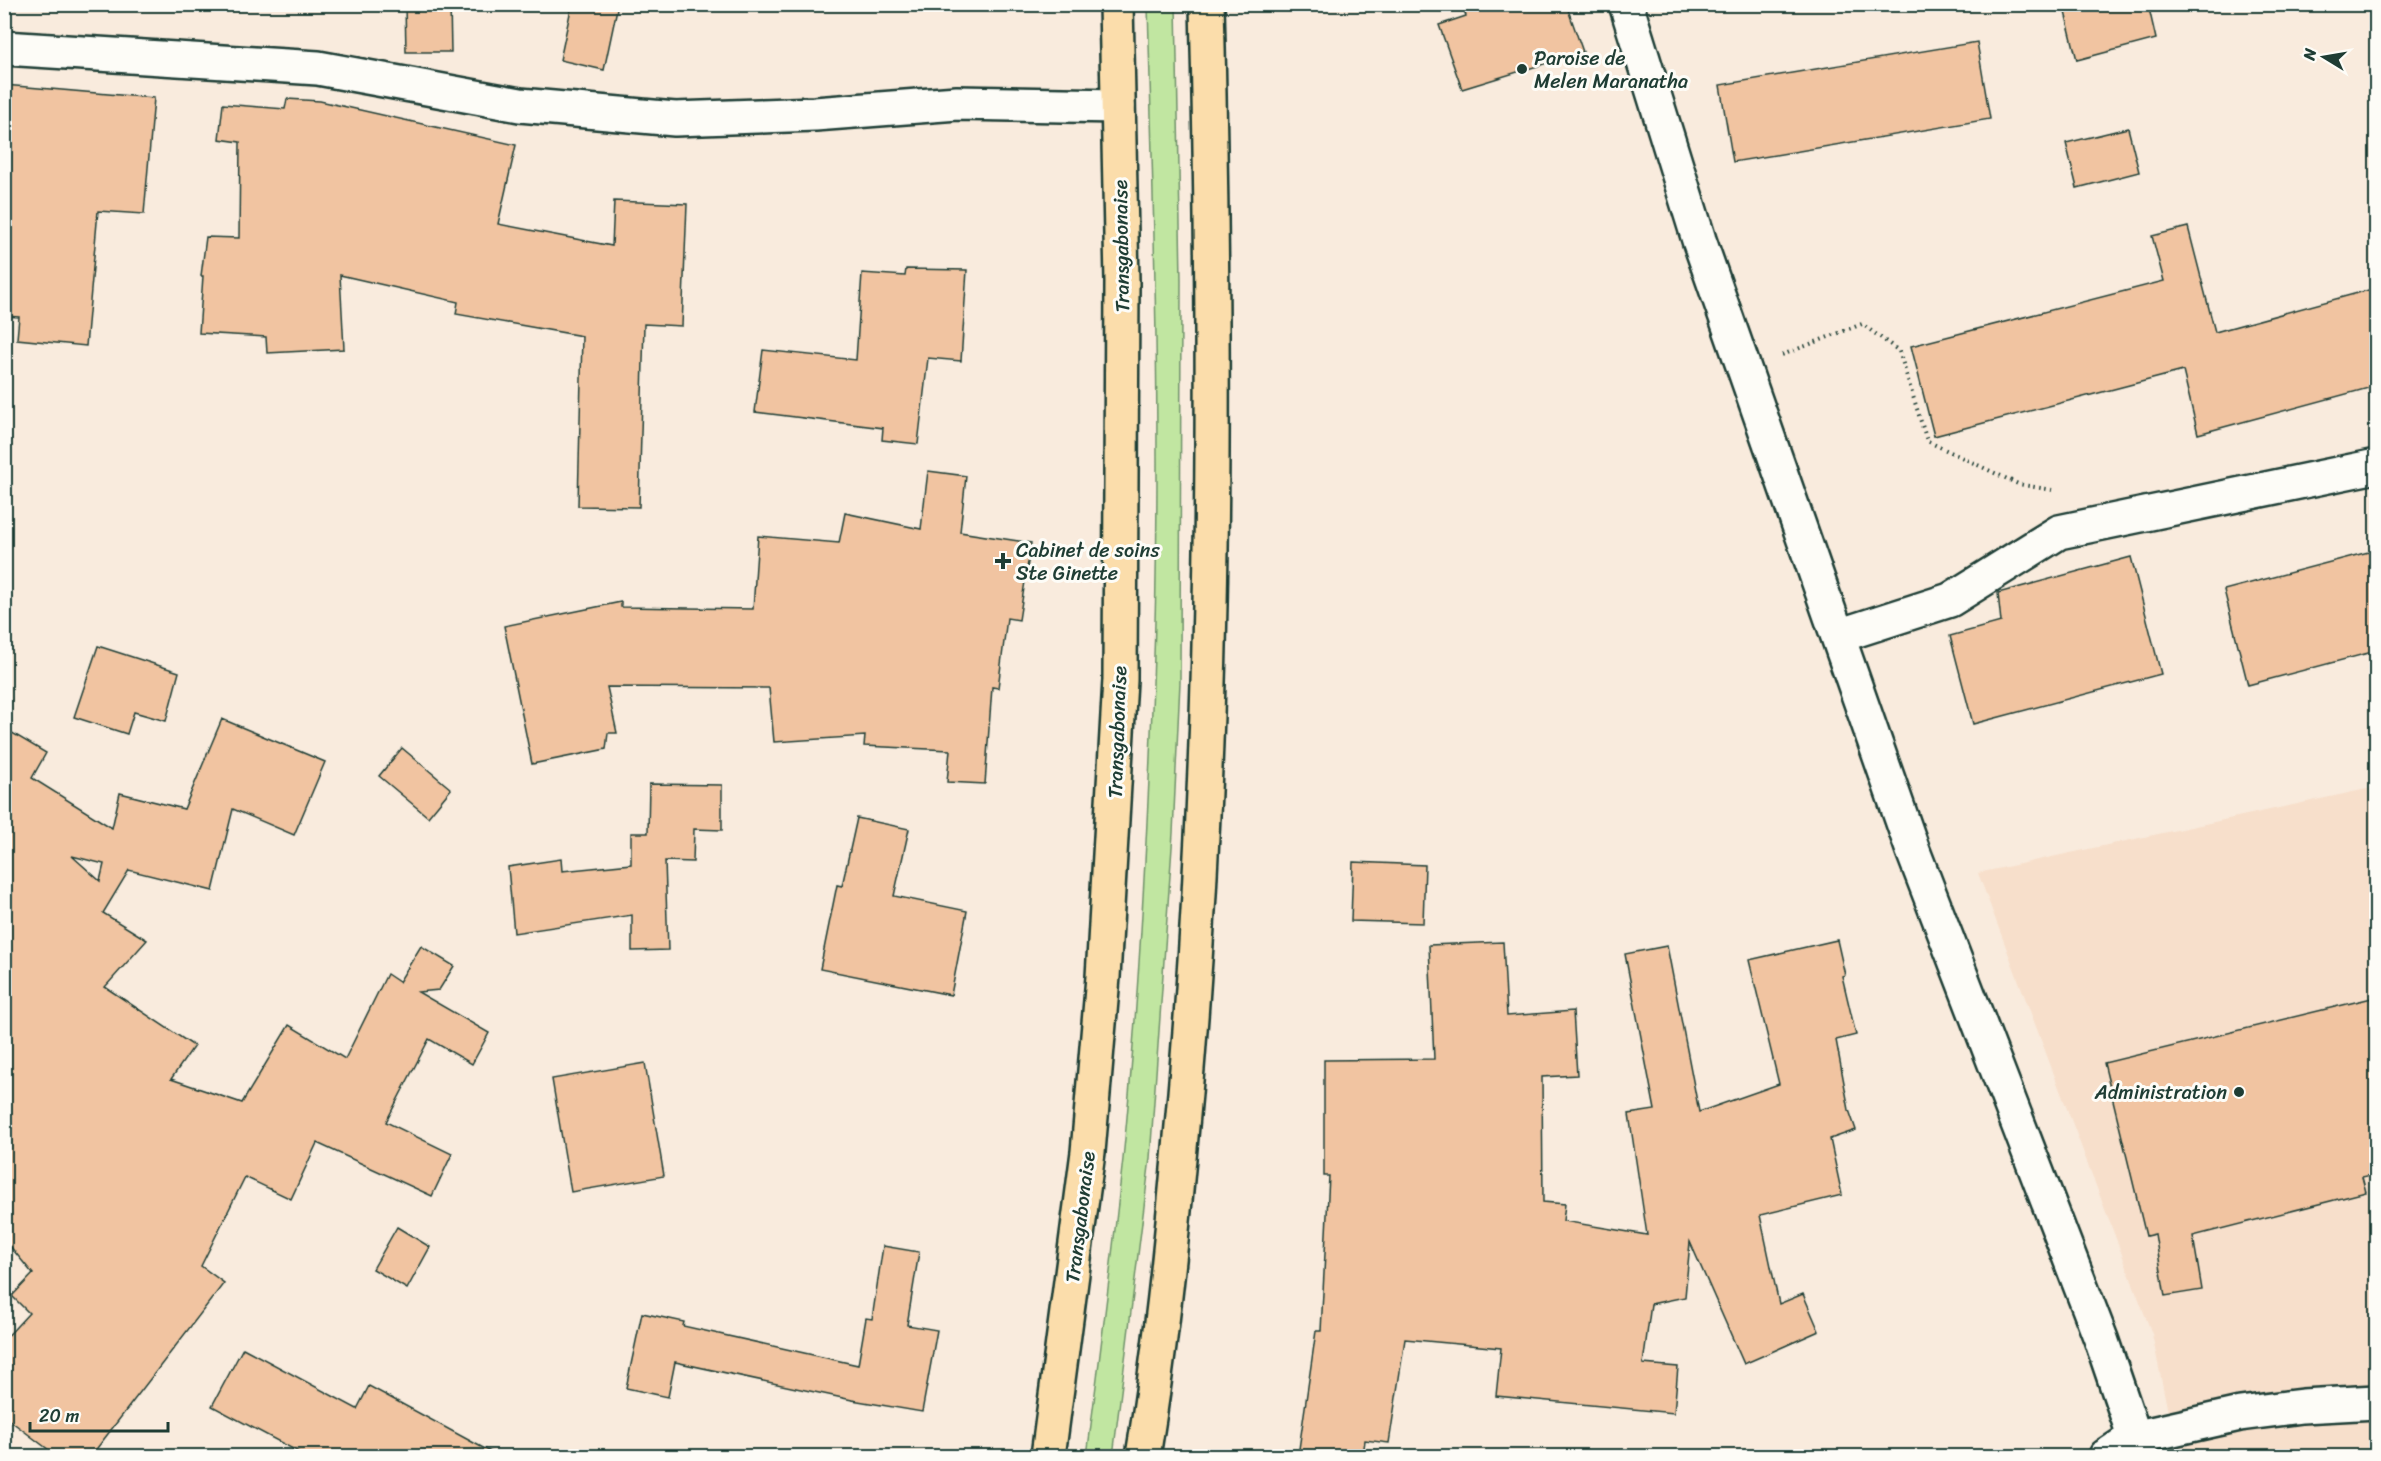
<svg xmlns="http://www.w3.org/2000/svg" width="2381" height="1461" font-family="Sriracha,sans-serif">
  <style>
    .built { fill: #f7dfcb }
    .green { fill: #c1e6a1; stroke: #70926a; stroke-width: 1.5 }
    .building { fill: #f1c4a1; stroke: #1f3d34; stroke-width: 1.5; fill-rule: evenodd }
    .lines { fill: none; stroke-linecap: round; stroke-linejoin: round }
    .street-casing { stroke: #1f3d34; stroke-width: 38 }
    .secondary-casing { stroke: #1f3d34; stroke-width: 38 }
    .highway-casing { stroke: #1f3d34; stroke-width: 38 }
    .path { stroke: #1f3d34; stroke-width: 4; stroke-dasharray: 1.5 4.5; stroke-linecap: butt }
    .street { stroke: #fdfcf7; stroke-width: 33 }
    .secondary { stroke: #fdfcf7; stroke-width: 33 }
    .highway { stroke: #fbddab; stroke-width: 33 }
    .poi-dot { fill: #1f3d34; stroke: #fdfcf7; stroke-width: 2 }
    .labels { text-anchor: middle; stroke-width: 6; stroke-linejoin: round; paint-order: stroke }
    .poi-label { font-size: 20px; fill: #1f3d34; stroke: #fdfcf7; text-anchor: start }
    .street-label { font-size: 20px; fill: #1f3d34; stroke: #fdfcf7 }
  </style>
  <rect width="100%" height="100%" fill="#f9ebdd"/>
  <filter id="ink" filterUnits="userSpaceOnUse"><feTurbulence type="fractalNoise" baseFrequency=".0167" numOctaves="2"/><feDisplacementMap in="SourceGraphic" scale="12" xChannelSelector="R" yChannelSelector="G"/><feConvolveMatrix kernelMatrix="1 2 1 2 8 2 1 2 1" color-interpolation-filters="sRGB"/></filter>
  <g filter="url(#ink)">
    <!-- built -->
    <path class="built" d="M2376,787V1456H2177L2152,1334L1978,873Z"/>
    <!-- green -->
    <path class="green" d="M1148,5H1176L1181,280L1180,682L1173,833L1150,1158L1113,1456H1087C1100,1357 1112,1258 1123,1159C1139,1001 1147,843 1153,684C1162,458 1154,231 1148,5Z"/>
    <!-- building -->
    <g class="building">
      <path d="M405,4H450L451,52H406Z"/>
      <path d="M572,4H618L604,70L560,60Z"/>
      <path d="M1462,4H1566L1583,52L1462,89L1439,25L1466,16Z"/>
      <path d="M2063,4H2148L2156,39L2077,60Z"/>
      <path d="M1977,42L1990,119L1733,162L1720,85Z"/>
      <path d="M4,85L154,98L144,214L98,211L86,346L17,339L19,317L4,316Z"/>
      <path d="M287,99L320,101L516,145L498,224L612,246L614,201L687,204L682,326L644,324L639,507L578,506L582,336L456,314L458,302L340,275L344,349L267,353L266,337L199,333L203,276H201L206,237L239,238L240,142L219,139L223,104L285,109Z"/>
      <path d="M2128,128L2139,172L2077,188L2066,143Z"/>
      <path d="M2188,227L2215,332L2376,288V386L2198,434L2183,371L1934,436L1911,346L2164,281L2152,236Z"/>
      <path d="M906,269L967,270L961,361L928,358L918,444L882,440L883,428L755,412L763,350L856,360L862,273L905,276Z"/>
      <path d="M928,471L966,476L960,532L1031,543L1019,620L1007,618L998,688L992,687L985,784L947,782L950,750L864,746L865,736L774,742L769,688L607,687L617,733H608L606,749L532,764L504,626L621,602V607L753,609L758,536L839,543L845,513L921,529Z"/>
      <path d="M2376,550V651L2248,685L2224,590Z"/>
      <path d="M2131,557L2161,674L1973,724L1950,636L2001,622L1998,593Z"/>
      <path d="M98,646L179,672L166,721L134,712L127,734L74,717Z"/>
      <path d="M222,719L325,762L294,835L233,809L213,891L129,870L103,913L147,940L105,987L194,1046L171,1079L242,1103L289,1025L345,1059L387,974L399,982L421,946L454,966L439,990L418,992L489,1033L472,1064L429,1039L386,1122L452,1154L432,1196L317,1143L291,1199L245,1177L201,1266L224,1283L91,1456H57L4,1416V1340L29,1313L12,1296L33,1274L4,1239V728L46,753L32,778L112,828L120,793L184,809ZM72,856L104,864L100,881Z"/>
      <path d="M402,748L451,789L428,817L379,776Z"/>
      <path d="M649,784L722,785V830L694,829L693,862L665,861L668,950L632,951V915L514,933L508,867L561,859L562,871L631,864V833H648Z"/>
      <path d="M857,818L909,829L894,896L967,911L951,995L820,969L837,885L842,886Z"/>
      <path d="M1353,862L1425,865L1423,923L1351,921Z"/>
      <path d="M1837,940L1845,975L1842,976L1856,1035L1836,1040L1849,1110L1856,1130L1830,1139L1842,1195L1760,1215L1779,1304L1803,1294L1819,1331L1744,1364L1690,1242L1685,1297L1651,1304L1643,1364L1678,1367L1674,1413L1496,1396L1501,1348L1405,1339L1389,1443L1365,1440L1363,1456H1298L1316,1331H1321L1329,1176H1324V1060L1434,1059L1429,945L1503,942L1507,1016L1573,1011L1577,1075L1542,1077L1543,1202L1565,1204L1563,1221L1647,1235L1629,1114L1655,1110L1625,954L1667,946L1699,1112L1779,1084L1749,960Z"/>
      <path d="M2376,997V1174L2362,1177L2366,1192L2193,1236L2202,1290L2165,1296L2155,1234L2146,1236L2104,1063Z"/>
      <path d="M645,1063L664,1176L571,1192L552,1079Z"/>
      <path d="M397,1227L430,1247L407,1289L373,1269Z"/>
      <path d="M883,1246L919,1252L907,1325L937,1330L922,1412L852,1400L675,1362L668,1397L626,1388L642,1313L684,1322L683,1326L858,1365L866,1318L872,1319Z"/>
      <path d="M243,1348L357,1409L369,1386L498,1456H306L212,1406Z"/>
    </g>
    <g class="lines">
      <!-- street casing -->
      <g class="street-casing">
        <g id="street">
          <path d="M1626,4L1699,240L1913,851L2101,1339L2141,1456"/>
          <path d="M4,48L318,68L520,105L675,119L815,114L957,103L1118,106"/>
          <path d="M1838,636L1950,600L2059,532L2376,466"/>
        </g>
      </g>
      <!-- secondary casing -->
      <g class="secondary-casing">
        <path id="secondary" d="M2106,1456L2133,1438L2240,1414L2302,1406L2376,1402"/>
      </g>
      <!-- highway casing -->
      <g class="highway-casing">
        <g id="highway">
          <path d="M1048,1456L1088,1152L1103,977L1120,680L1122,281L1116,4"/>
          <path d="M1143,1456C1163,1336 1174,1215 1185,1093C1216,731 1216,368 1207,4"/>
        </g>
      </g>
      <!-- path -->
      <path class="path" d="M1782,355L1862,324L1899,351L1927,441L2018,484L2052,490"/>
      <!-- street -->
      <use href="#street" class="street"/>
      <!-- secondary -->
      <use href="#secondary" class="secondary"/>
      <!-- highway -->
      <use href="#highway" class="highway"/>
    </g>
  </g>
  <!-- markers -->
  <g class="poi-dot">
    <circle cx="1522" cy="69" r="6"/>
    <path d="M1000 552h6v6h6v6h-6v6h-6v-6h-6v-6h6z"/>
    <circle cx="2239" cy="1092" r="6"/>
  </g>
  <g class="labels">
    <!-- poi labels -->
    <g class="poi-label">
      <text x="1534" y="65">Paroise de<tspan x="1534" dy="23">Melen Maranatha</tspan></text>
      <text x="1016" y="557">Cabinet de soins<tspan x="1016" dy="23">Ste Ginette</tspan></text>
      <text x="2227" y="1099" text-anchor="end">Administration</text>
    </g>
    <!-- street labels -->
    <g class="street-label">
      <text transform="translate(1121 246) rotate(-91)" y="7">Transgabonaise</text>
      <text transform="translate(1117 732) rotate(-88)" y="7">Transgabonaise</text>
      <text transform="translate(1080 1217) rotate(-83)" y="7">Transgabonaise</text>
    </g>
  </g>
  <!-- margin -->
  <rect width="2381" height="1461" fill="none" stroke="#fdfcf7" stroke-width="24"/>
  <rect x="12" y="12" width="2357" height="1437" fill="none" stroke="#1f3d34" stroke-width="2" filter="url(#ink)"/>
  <!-- north arrow -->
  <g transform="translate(2324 57) rotate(281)" stroke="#fdfcf7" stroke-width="4.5" paint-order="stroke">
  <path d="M0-4.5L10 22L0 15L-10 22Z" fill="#1f3d34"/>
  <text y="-9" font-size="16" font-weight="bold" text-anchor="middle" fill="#1f3d34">N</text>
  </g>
  <!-- scale -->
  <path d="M30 1422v9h138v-9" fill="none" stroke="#1f3d34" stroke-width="3"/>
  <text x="39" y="1422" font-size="18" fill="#1f3d34" stroke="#fdfcf7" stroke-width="4.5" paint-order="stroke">20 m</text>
</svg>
